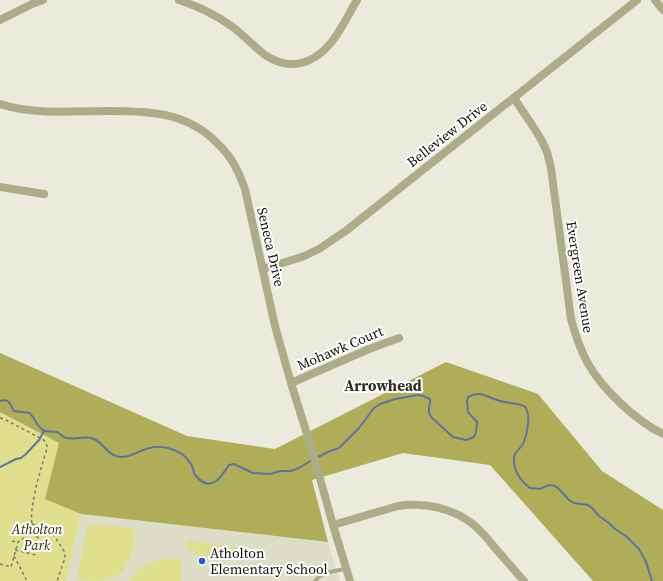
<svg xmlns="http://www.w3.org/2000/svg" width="663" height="581" font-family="'Source Serif 4',serif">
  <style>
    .built { fill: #dedec8 }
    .green { fill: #e0df8d }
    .forest { fill: #afad58 }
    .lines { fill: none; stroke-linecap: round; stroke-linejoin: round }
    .stream { stroke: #5c74a2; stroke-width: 2 }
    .path { stroke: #79796f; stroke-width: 1.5; stroke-dasharray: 3 3; stroke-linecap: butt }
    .lane { stroke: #acac89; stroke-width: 4 }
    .street { stroke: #acac89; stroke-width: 8 }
    .poi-dot { fill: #295ac8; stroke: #fff; stroke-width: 1.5 }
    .labels { text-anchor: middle; stroke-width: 4; stroke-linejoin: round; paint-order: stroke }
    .street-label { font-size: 14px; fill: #10100b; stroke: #fff }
    .park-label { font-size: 14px; font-style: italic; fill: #2e2d07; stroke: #fff }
    .poi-label { font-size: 14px; fill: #10100b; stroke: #fff; text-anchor: start }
    .neighbourhood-label { font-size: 15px; font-weight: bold; fill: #2e2e23; stroke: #fff }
  </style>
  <rect width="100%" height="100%" fill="#eaebdc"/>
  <!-- built -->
  <path class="built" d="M81,514L328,542L340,581H66Z"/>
  <!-- green -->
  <g class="green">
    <path d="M0,412L59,443L45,499L81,514L66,581H0Z"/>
    <path d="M93,524L135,529C134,546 130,571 112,579C102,581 87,581 77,580L86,528Z"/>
    <path d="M188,538L192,542L241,548V557L195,555V551L186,550Z"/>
    <path d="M167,559H181V581H129C141,564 147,562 167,559Z"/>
  </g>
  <!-- forest -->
  <path class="forest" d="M0,353L187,436L275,449L446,362L538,394L602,471L663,510V581H593L490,465L403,453L312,480L328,542L81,514L45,499L59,443L0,412Z"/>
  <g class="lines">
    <!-- stream -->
    <g class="stream">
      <path d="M0,401C9,398 10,404 14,411C19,412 26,412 29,413C34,415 37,429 45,431C49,432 53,431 57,432C61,434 63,438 67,438C77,440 85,435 94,439C103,443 107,453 116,456C129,460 138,450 150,448C156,446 163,447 168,448C177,450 186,456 191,464C193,467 193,472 195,475C200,481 208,487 216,481C222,477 225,470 229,465L234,464L253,473L270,474L280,471H291L299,468L312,460"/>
      <path d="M316,458L328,452L339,448L359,428L374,408L380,404L395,399L418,395L423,396L430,399C431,406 426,410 431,417L453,437L466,440L474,437L476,432L477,422L468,412L467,401L468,397C481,390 486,397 497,400C504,403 519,403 524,406C532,412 527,434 524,442C522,447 518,449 515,454C514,456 514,457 514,460C514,471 521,481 530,488L540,489L549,485L555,486L559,489L569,500L574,503L588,505L592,508L599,516L609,523L615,529L626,536L639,549L646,562L652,581"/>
      <path d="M0,467L16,459L21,458L26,454L39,440L44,431"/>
    </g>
    <!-- path -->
    <g class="path">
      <path d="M0,418L4,419L42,439C46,441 47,444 47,448C41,469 29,505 32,525C32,528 33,531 33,534L40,539"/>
      <path d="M32,524L49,529L52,532L64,551L65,558L57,581"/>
      <path d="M12,541L18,542"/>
      <path d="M15,550L36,555"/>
      <path d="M14,556L27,581"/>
      <path d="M0,564L11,567L18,542L23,539L32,530"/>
    </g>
    <!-- lane -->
    <path class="lane" d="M315,581C321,572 335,571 346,569"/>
    <!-- street -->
    <g class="street">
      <path d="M179,0C197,6 214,14 230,25C243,34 253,46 265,55C289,71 312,65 330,44C341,31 348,15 357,0"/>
      <path d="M655,0L663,10"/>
      <path d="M0,20L32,4L43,0"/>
      <path d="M514,98L536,131L542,141L547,152L551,168L571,319C575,334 580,348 587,362C602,389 636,421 663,434"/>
      <path d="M0,104C35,115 73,111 109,111C149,111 187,112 217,143C226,151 233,161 238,172C241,178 243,184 245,189L275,326L291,383L312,450L333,525L350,581"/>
      <path d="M0,187L44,194"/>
      <path d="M263,269L302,257L319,249L347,230L637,0"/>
      <path d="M291,383L369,349L399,338"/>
      <path d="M333,525L398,506C425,502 453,508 474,525C482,532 489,540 495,548C505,559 514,570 524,581"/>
    </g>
  </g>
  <!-- markers -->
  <circle class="poi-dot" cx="202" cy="561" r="4"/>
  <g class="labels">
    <!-- street labels -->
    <g class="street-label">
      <text transform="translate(447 134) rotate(-38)" y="5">Belleview Drive</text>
      <text transform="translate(271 247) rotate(77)" y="5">Seneca Drive</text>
      <text transform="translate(580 277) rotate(81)" y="5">Evergreen Avenue</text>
      <text transform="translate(340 348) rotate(-23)" y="5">Mohawk Court</text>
    </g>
    <!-- park labels -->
    <g class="park-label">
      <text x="37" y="534">Atholton<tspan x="37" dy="16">Park</tspan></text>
    </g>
    <!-- poi labels -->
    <g class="poi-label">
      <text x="210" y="558">Atholton<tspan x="210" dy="16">Elementary School</tspan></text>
    </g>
    <!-- neighbourhood labels -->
    <g class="neighbourhood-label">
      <text x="383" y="391">Arrowhead</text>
    </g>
  </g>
</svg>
